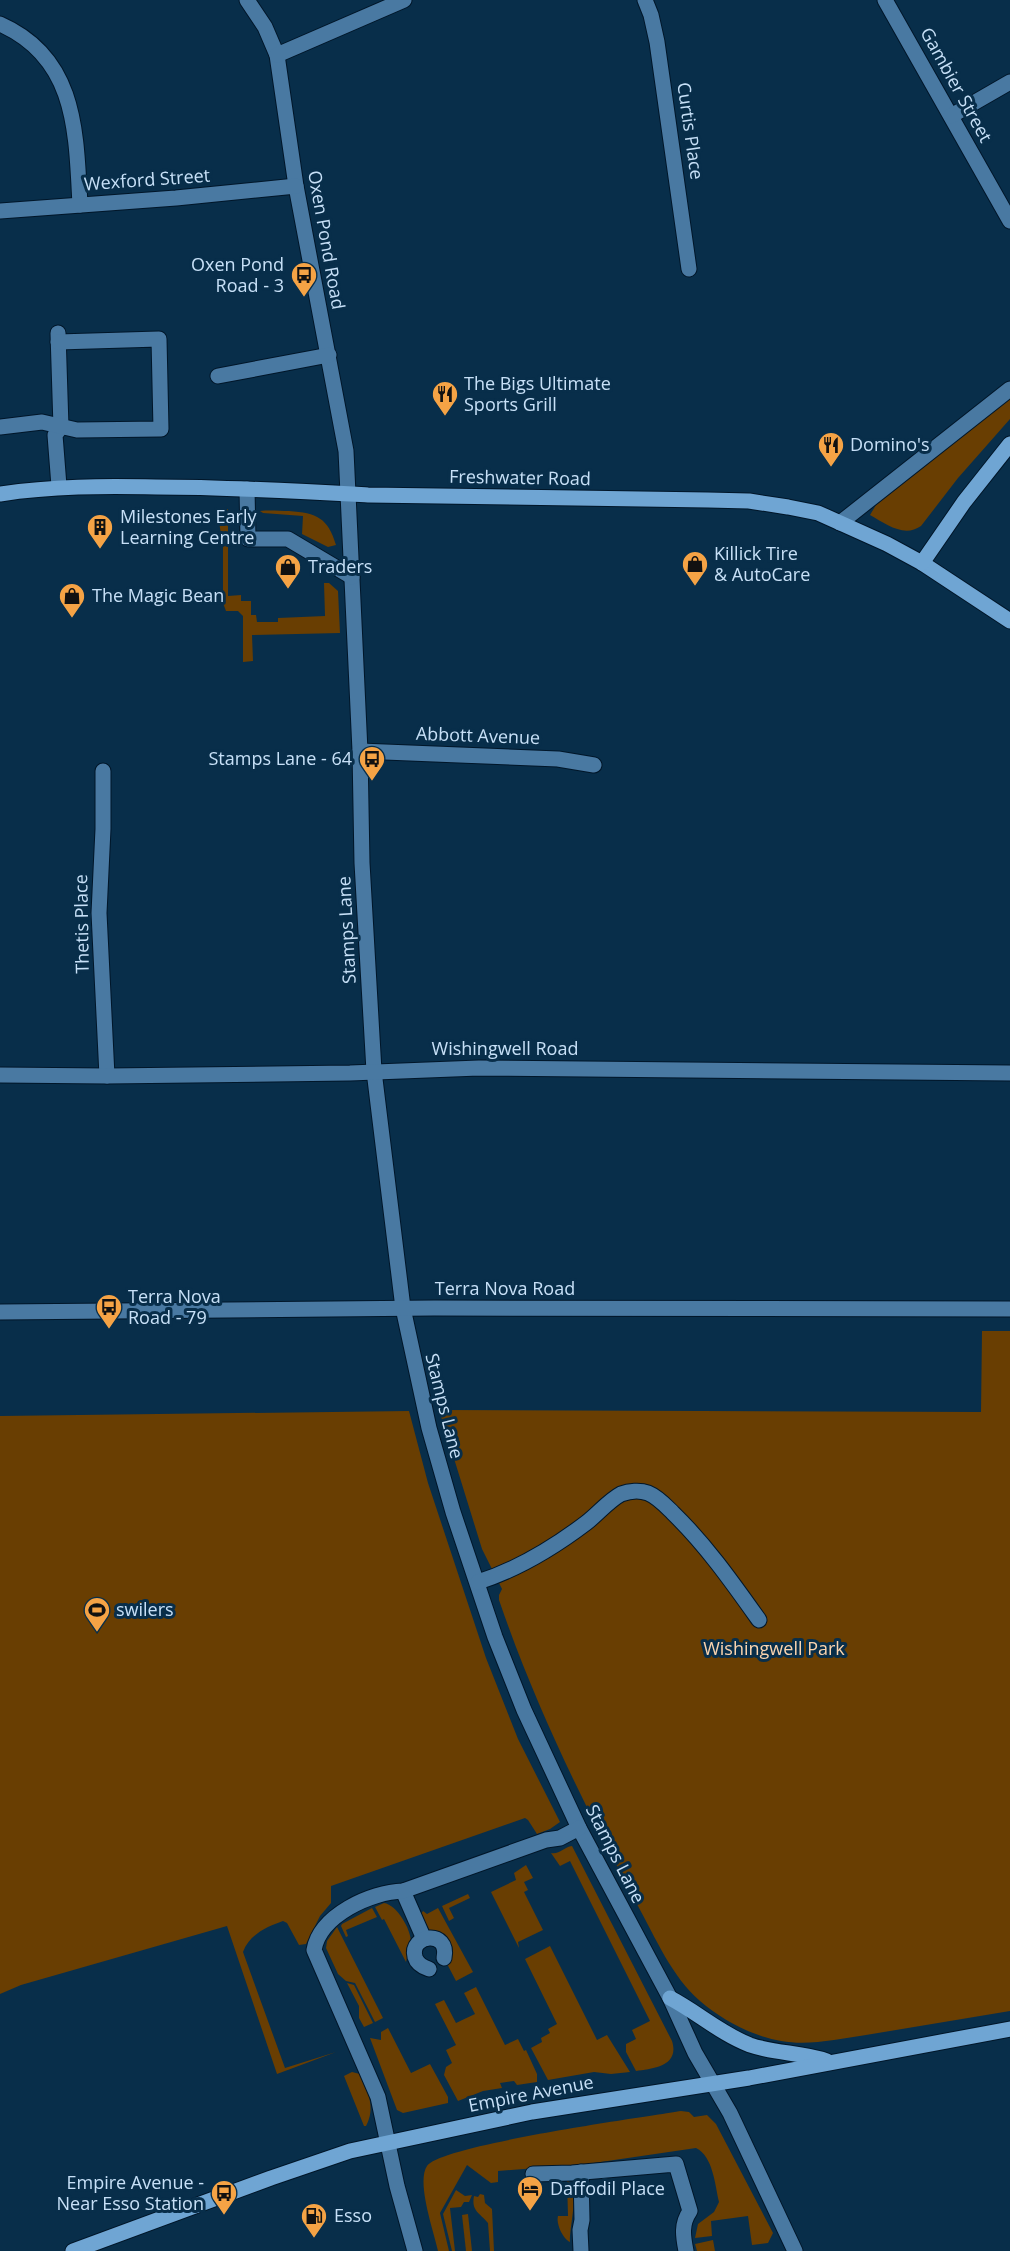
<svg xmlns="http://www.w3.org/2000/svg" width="1010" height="2251" font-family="'Open Sans',sans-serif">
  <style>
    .green { fill: #693e02 }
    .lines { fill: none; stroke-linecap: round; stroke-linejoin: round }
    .minor-casing { stroke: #001629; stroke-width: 17 }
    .major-casing { stroke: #001629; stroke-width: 17 }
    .minor { stroke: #4979a2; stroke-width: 15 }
    .major { stroke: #6fa5d3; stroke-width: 15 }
    .labels { text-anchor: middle; stroke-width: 6; stroke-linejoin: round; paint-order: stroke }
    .street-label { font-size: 18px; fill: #c7e0f7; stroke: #082e4a }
    .poi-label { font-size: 18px; fill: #c7e0f7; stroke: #082e4a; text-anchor: start }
    .park-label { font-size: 18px; fill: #fbd4ae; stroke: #082e4a }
  </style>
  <rect width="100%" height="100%" fill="#082e4a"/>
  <!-- green -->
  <g class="green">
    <path d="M1010,398V419L958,478L921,526C904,538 886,524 870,515L876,505Z"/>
    <path d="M228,509V596L241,595V601H251V615H256L257,622H278V618L325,616L324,583H329L338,591L340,633L252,635L253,661L243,662V616L238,611H226L223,603V546L219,522V510Z"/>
    <path d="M260,511C270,510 280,511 289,511C317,513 328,518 336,545L328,547L302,534L303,516L263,513Z"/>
    <path d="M982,1331H1010V2011C962,2019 914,2027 866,2035C838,2039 809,2046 781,2041C752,2036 722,2020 700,2001C672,1977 655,1937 638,1906C585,1807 535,1706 499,1600V1595L502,1589L482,1549L439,1410L981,1412Z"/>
    <path d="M409,1411L428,1483L486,1658L518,1739L560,1822L550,1829L537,1834L528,1820L525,1818L331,1886V1903L320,1916L306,1944L299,1945L287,1923L283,1921C266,1927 249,1935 243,1952L285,2068L336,2052L277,2074L227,1926L21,1985L0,1994V1416Z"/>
    <path d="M572,1846L672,2041C680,2066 653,2069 636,2071L626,2052V2044L636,2039L632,2030L650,2021L570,1861L560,1866L551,1853C559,1855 564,1847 572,1846Z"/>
    <path d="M526,1865L533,1878L524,1882L528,1890L524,1892L543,1930L518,1942L519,1948L491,1892L516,1880L514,1873Z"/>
    <path d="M468,1894L470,1898L449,1908L454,1918L449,1921L442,1906Z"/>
    <path d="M384,1903C397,1905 411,1929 411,1942C410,1949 407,1956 406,1962L384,1919L382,1920L375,1907Z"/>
    <path d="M372,1908L377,1917L346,1930L348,1936L346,1937L341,1926L342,1924Z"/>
    <path d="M438,1908L473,1972L456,1981L421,1914L423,1911L427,1914Z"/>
    <path d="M337,1927L383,2018L375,2022L355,1983L346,1981L338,1974L326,1948L327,1941Z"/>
    <path d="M550,1946L597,2040L607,2035L630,2072L611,2074L594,2072L548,2080L531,2048L542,2042L541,2038L550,2033L548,2029L557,2024L525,1959Z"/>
    <path d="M347,1983L354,1985L373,2023L364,2027L359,2018V2006Z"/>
    <path d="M476,1987L505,2045L518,2039L524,2051L526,2050L537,2074V2082L517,2085L514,2081L500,2083L502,2088L483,2091L458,2101L444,2075L446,2067L452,2063L446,2050L456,2045L435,2004L444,2000L456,2023L475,2014L464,1993Z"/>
    <path d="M388,2028L411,2073L430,2064L448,2097V2103L403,2113L397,2110L370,2038L381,2040V2032Z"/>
    <path d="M352,2072L360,2074C368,2092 376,2108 366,2126H364L344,2076Z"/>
    <path d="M681,2111L689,2112L694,2117L707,2115L716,2124L773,2233L768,2243L752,2245L748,2216L711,2221L712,2236L695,2238L698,2224L714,2212L719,2202C715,2185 713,2156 696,2148L587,2164L498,2171V2182L491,2183L467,2165L440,2213L449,2251H438C434,2232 416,2182 427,2166C440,2145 645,2117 681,2111Z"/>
    <path d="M568,2180C580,2193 569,2226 570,2242C562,2238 556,2223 558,2216H568L567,2181H533Z"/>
    <path d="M456,2190L465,2196L472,2195L469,2202H464L461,2207L450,2208L455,2251H452L443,2214Z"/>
    <path d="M480,2194L484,2195L485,2203L492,2209L494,2251H490L488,2223C480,2213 471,2211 474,2196L478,2197Z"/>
    <path d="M468,2214L472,2251H466L462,2215Z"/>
    <path d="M713,2240L715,2251H697L695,2244Z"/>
  </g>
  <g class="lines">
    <!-- minor casing -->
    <g class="minor-casing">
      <g id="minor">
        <path d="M247,0L265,27L277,55L296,186L346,451L360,751L362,863L374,1071L403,1308L429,1428L453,1512L495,1637L524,1710L579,1828L670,1998L695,2053L730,2113L795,2251"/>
        <path d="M645,0L651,15L657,42L689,269"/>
        <path d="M885,0L1010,221"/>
        <path d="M0,24C77,58 76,132 80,205"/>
        <path d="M277,55L404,0"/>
        <path d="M951,116L1010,82"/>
        <path d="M0,211L176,198L296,186"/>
        <path d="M58,333L61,427L55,435L59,486"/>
        <path d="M218,376L329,355"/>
        <path d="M0,427L42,422L77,430L161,429L159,339L58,342"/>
        <path d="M247,489L248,539H288L352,577"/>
        <path d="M840,523L1010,389"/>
        <path d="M360,751L558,759L594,765"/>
        <path d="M103,771V829L99,913L107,1076"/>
        <path d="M0,1075L107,1076L350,1073L479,1068L1010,1073"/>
        <path d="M0,1312L434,1308L1010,1309"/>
        <path d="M478,1582C516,1570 553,1548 586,1523C598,1514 608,1501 621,1494C629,1491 640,1490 648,1493C658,1497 666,1506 673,1513C706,1545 732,1582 759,1620"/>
        <path d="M403,1891L424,1939"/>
        <path d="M429,1969C423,1967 417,1964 415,1957C409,1934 450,1929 444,1958"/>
        <path d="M581,2172L582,2220L580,2230L581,2251"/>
        <path d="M533,2174L572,2173L676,2164L690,2211C681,2224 683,2236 686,2251"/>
        <path d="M415,2251L397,2186L378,2097L314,1950C320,1915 371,1892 403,1891L546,1840L560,1838L579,1828"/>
      </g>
    </g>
    <!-- major casing -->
    <g class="major-casing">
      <g id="major">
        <path d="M0,494C53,486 103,486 156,487C227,487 297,491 368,495L708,500L749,501L788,507L818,513L887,544L922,563L1010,621"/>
        <path d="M922,563L964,502L1010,444"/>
        <path d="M670,1998C697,2012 721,2034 750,2045C776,2054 802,2052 827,2061"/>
        <path d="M73,2251L271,2178L350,2151L532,2112L749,2078L1010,2029"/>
      </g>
    </g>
    <!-- minor -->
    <use href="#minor" class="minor"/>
    <!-- major -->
    <use href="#major" class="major"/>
  </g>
  <!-- icons -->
  <defs>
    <g id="bus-pin" transform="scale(1.35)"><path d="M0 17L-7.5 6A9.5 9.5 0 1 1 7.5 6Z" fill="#f5a345" stroke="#082e4a"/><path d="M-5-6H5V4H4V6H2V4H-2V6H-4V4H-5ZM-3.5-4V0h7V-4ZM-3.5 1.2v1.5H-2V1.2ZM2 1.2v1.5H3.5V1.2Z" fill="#111"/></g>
    <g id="restaurant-pin" transform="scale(1.35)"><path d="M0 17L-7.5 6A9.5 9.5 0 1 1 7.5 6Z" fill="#f5a345" stroke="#082e4a"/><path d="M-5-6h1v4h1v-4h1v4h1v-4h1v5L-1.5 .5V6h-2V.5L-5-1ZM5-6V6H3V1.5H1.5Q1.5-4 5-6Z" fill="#111"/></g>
    <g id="building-pin" transform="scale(1.35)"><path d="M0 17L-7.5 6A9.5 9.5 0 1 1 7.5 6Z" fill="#f5a345" stroke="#082e4a"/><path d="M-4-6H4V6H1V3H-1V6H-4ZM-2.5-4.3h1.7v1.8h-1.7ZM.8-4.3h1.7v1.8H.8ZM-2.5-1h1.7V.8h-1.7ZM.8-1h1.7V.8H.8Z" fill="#111"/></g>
    <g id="shop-pin" transform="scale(1.35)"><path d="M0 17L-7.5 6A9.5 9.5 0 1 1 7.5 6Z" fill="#f5a345" stroke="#082e4a"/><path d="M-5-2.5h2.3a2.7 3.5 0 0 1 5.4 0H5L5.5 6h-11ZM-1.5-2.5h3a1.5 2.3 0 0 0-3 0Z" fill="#111"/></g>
    <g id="stadium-pin" transform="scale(1.35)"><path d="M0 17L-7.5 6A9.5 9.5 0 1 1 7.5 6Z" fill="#f5a345" stroke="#082e4a"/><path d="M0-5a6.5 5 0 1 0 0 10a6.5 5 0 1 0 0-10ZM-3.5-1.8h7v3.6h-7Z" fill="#111"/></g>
    <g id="hotel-pin" transform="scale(1.35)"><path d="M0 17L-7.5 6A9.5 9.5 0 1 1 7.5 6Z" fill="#f5a345" stroke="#082e4a"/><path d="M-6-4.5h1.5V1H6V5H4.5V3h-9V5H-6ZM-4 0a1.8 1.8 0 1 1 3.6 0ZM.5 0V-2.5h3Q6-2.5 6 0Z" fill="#111"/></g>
    <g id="fuel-pin" transform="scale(1.35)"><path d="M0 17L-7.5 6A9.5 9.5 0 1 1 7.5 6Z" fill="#f5a345" stroke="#082e4a"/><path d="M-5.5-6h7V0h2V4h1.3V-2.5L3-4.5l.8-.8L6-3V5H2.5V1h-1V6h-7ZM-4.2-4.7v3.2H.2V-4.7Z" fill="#111"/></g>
  </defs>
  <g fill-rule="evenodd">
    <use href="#bus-pin" x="304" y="275"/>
    <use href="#restaurant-pin" x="445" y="394"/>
    <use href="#restaurant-pin" x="831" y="445"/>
    <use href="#building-pin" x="100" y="527"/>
    <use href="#shop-pin" x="695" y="564"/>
    <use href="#shop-pin" x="288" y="567"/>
    <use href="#shop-pin" x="72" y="596"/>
    <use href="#bus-pin" x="372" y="759"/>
    <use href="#bus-pin" x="109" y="1307"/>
    <use href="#stadium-pin" x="97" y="1610"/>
    <use href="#hotel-pin" x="530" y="2189"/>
    <use href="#bus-pin" x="224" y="2193"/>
    <use href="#fuel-pin" x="314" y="2216"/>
  </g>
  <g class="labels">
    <!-- street labels -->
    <g class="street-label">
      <text transform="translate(956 85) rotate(61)" y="6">Gambier Street</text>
      <text transform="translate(690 131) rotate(82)" y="6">Curtis Place</text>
      <text transform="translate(147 180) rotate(-4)" y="6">Wexford Street</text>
      <text transform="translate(326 240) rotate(80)" y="6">Oxen Pond Road</text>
      <text transform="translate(520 478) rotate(1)" y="6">Freshwater Road</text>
      <text transform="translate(478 736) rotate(2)" y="6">Abbott Avenue</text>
      <text transform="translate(82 924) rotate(-91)" y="6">Thetis Place</text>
      <text transform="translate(347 930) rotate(-93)" y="6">Stamps Lane</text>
      <text x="505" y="1055">Wishingwell Road</text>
      <text x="505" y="1295">Terra Nova Road</text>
      <text transform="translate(444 1406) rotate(76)" y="6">Stamps Lane</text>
      <text transform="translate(615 1854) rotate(63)" y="6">Stamps Lane</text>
      <text transform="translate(531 2094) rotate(-11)" y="6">Empire Avenue</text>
    </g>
    <!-- poi labels -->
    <g class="poi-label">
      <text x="284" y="271" text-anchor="end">Oxen Pond<tspan x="284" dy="21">Road - 3</tspan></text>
      <text x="464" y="390">The Bigs Ultimate<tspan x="464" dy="21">Sports Grill</tspan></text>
      <text x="850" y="451">Domino's</text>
      <text x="120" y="523">Milestones Early<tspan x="120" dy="21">Learning Centre</tspan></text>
      <text x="714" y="560">Killick Tire<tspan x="714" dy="21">&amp; AutoCare</tspan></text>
      <text x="308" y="573">Traders</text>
      <text x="92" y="602">The Magic Bean</text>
      <text x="352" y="765" text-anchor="end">Stamps Lane - 64</text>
      <text x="128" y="1303">Terra Nova<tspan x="128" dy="21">Road - 79</tspan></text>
      <text x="116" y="1616">swilers</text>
      <text x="204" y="2189" text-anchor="end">Empire Avenue -<tspan x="204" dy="21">Near Esso Station</tspan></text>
      <text x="550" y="2195">Daffodil Place</text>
      <text x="334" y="2222">Esso</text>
    </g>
    <!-- park labels -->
    <g class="park-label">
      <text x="774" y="1655">Wishingwell Park</text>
    </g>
  </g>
</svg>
